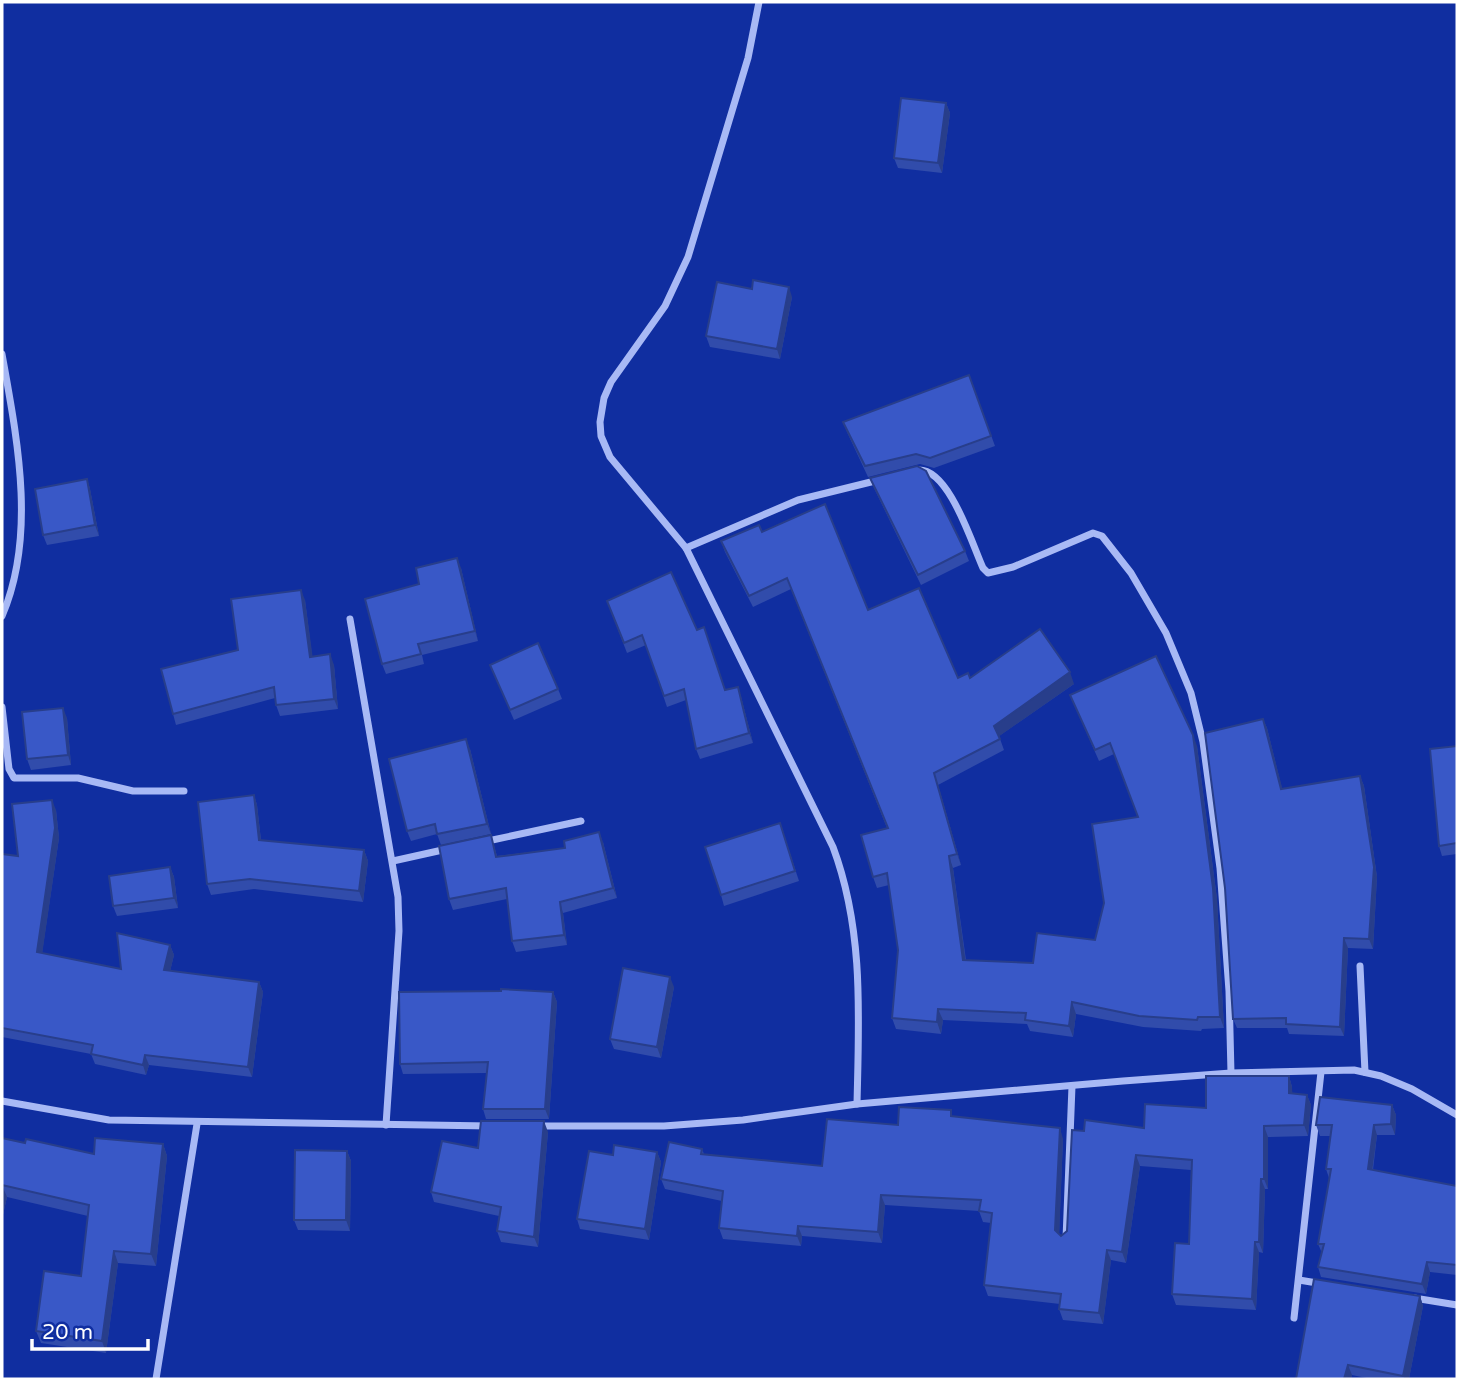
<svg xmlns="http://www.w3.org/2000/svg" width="1459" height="1381" font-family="'Varela Round',sans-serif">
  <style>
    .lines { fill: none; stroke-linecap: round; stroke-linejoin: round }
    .street { stroke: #a8b9f5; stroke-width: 7 }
    .wall { fill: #314cab }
    .shaded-wall { fill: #283e8b }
    .building { fill: #3958c7; stroke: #283e8b; stroke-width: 2 }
  </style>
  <rect width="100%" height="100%" fill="#102ea0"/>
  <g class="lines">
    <!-- street -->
    <g class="street">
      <path d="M759,2L748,58L688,257L665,306L611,382L604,398L600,422L601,436L610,457L686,548L833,847C864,930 859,1016 857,1104"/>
      <path d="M2,354C17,438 37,535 2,616"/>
      <path d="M918,470C949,468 972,544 983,568L988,573L1013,567L1093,533L1102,536L1131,573L1166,633L1191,693L1203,742L1220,868L1229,991L1231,1073"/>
      <path d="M686,548L798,500L879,480"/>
      <path d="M350,619L398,897L399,931L386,1125"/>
      <path d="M2,707L9,769L14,778H78L133,791H184"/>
      <path d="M483,842L581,821"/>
      <path d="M393,861L447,849"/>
      <path d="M1360,966L1365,1072"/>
      <path d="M2,1101L109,1120L490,1126"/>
      <path d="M536,1126H664L743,1120L857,1104L1123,1081L1231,1073L1354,1070L1381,1076L1412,1089L1457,1115"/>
      <path d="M1066,1239L1072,1086"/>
      <path d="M1299,1280L1323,1284"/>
      <path d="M1414,1298L1457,1305"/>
      <path d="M1294,1318L1321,1072"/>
      <path d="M156,1379L197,1124"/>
    </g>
  </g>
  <!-- wall -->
  <g class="wall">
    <path d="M792,2H872L792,3Z"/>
    <path d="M946,103L950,113L942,173L898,168L894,158Z"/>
    <path d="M792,297L780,359L710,347L706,336Z"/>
    <path d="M969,375L995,446L934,468L920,464L868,477L847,432L843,422Z"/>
    <path d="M870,478L965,551L969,561L921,585L874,488Z"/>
    <path d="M87,479L90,489L99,536L47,545L43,535Z"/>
    <path d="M762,532L958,678L1074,684L999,736L1004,750L938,785L961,865L953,868L966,960L1033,963L1095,940L1138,817L1114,754L1099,761L1070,695L1197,746L1217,899L1224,1028L1202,1029L1201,1031L1143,1027L1076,1014L1073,1037L1030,1031L1027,1024L943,1020L941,1034L896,1029L892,1018L898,950L889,885L877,888L873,877L887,828L791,589L753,607L725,552L721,541Z"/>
    <path d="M461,568L478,641L422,655L424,664L386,674L382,664L419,584Z"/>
    <path d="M305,600L312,656L334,665L338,709L280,716L276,705L275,698L176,725L173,714L238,650Z"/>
    <path d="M607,601L697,630L725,690L738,687L741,697L753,743L700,759L696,749L686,700L667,707L646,645L627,653Z"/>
    <path d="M490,665L558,689L562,699L514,720Z"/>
    <path d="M67,718L71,765L31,770L27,759Z"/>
    <path d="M1263,719L1267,728L1282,789L1360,776L1364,786L1377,877L1373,949L1348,948L1344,1036L1289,1034L1287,1028H1237L1233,1019Z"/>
    <path d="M1457,746V854L1442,856L1439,846Z"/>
    <path d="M470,749L491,834L441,845L437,834L411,841L407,831Z"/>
    <path d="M254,795L257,805L261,840L364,850L368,861L363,902L254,889L211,895L207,884Z"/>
    <path d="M56,810L59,838L42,953L121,969L170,945L174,955L170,971L259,982L263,992L252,1077L149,1065L146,1075L95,1064L91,1054L2,1037V854L18,856Z"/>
    <path d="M780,823L799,881L724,906L721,895Z"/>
    <path d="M603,842L617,898L563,913L567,945L516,952L512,941L507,899L453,910L449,899L494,846L497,856L565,848Z"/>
    <path d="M170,867L174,877L178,908L117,916L113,906Z"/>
    <path d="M674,987L661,1058L614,1049L610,1039Z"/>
    <path d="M553,992L557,1002L549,1119H486L483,1109L487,1073L403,1074L400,1064Z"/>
    <path d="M1289,1076L1292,1087V1093L1307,1095L1311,1105L1308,1136L1268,1137V1189H1265L1263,1253L1259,1252L1256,1310L1176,1305L1172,1294L1189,1244L1191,1170L1140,1166L1126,1263L1111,1260L1103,1324L1063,1320L1059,1309L1060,1304L988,1296L984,1285L991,1223L983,1222L979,1211L885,1205L882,1243L802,1236L801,1246L723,1239L719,1228L722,1201L665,1189L661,1179L702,1149L704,1154L822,1166L898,1125L954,1116L1063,1139L1059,1234L1061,1236L1067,1231L1084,1131L1144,1128L1206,1108Z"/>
    <path d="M1392,1105L1396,1115L1395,1135H1377L1373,1170L1457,1186V1275L1430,1272L1426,1294L1321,1277L1318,1267L1322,1253L1318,1244L1329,1178L1326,1169L1330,1136H1320L1316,1125Z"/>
    <path d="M548,1132L538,1247L501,1242L497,1231L499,1216L434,1202L431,1192L478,1148Z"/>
    <path d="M2,1138L25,1143L94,1154L163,1144L167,1156L156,1266L118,1263L106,1353L41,1343L36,1331L81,1276L88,1216L7,1197L2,1219Z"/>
    <path d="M347,1151L351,1161L350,1231L298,1230L294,1220Z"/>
    <path d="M657,1152L661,1162L649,1240L580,1229L577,1219L613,1155Z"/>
    <path d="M1420,1296L1423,1306L1409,1379H1371L1352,1375L1351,1379H1296Z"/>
  </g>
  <!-- shaded-wall -->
  <g class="shaded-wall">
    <path d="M946,103L950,113L942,173L938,163Z"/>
    <path d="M789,287L792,297L780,359L777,349Z"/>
    <path d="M87,479L90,489L99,536L95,525Z"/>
    <path d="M457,558L461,568L478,641L475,631Z"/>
    <path d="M301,590L305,600L314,667L310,657Z"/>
    <path d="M330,654L334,665L338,709L334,699Z"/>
    <path d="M1070,672L1074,684L998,737L994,726Z"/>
    <path d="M738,687L741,697L753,743L749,733Z"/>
    <path d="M63,708L67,718L71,765L68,755Z"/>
    <path d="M1263,719L1267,728L1285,799L1281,789Z"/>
    <path d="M1193,735L1197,746L1217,899L1224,1028L1220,1017Z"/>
    <path d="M466,739L470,749L491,834L487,824Z"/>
    <path d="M934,773L938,785L961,865L957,854Z"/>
    <path d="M1360,776L1364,786L1377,877L1373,949L1369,939Z"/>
    <path d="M254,795L257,805L262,850L259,840Z"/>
    <path d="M52,800L56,810L59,838L41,962L37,952Z"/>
    <path d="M599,832L603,842L617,898L613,888Z"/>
    <path d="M364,850L368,861L363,902L359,891Z"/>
    <path d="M949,856L953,868L967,971L963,960Z"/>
    <path d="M170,867L174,877L178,908L174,898Z"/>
    <path d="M560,902L563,913L567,945L564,935Z"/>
    <path d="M1344,938L1348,948L1344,1036L1340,1027Z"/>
    <path d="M170,945L174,955L168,980L164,970Z"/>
    <path d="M670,977L674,987L661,1058L657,1047Z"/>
    <path d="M259,982L263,992L252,1077L248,1067Z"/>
    <path d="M553,992L557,1002L549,1119L545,1109Z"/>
    <path d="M1072,1002L1076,1014L1073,1037L1069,1026Z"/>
    <path d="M938,1009L943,1020L941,1034L937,1022Z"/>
    <path d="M145,1055L149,1065L146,1075L143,1065Z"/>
    <path d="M1289,1076L1292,1087L1293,1103L1289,1093Z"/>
    <path d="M1307,1095L1311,1105L1308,1136L1304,1125Z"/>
    <path d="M1392,1105L1396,1115L1395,1135L1391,1124Z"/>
    <path d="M544,1121L548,1132L538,1247L534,1237Z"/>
    <path d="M1374,1125L1377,1135L1371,1179L1368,1169Z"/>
    <path d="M1264,1126L1268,1137V1189L1264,1179Z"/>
    <path d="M1060,1128L1063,1139L1059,1241L1055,1230Z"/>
    <path d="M163,1144L167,1156L156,1266L151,1254Z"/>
    <path d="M347,1151L351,1161L350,1231L346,1220Z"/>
    <path d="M657,1152L661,1162L649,1240L645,1229Z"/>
    <path d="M1136,1155L1140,1166L1126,1263L1122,1252Z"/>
    <path d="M1261,1179L1265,1189L1263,1253L1259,1242Z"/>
    <path d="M2,1185L7,1197L2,1219Z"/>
    <path d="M881,1195L885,1205L882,1243L878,1232Z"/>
    <path d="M798,1226L802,1236L801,1246L797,1236Z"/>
    <path d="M1255,1242L1259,1252L1256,1310L1252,1299Z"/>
    <path d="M1107,1250L1111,1260L1103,1324L1099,1313Z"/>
    <path d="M114,1251L118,1263L106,1353L102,1341Z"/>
    <path d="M1427,1262L1430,1272L1426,1294L1422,1284Z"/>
    <path d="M1420,1296L1423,1306L1409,1379H1405L1403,1376Z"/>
    <path d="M1348,1365L1352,1375L1351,1379H1344Z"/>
  </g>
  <!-- building -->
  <g class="building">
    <path d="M901,98L946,103L938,163L894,158Z"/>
    <path d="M753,280L789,287L777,349L706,336L717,282L752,289Z"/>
    <path d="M969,375L991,436L930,458L916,454L865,466L843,422Z"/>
    <path d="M917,466L926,471L965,551L918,575L870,478Z"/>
    <path d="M87,479L95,525L43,535L35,489Z"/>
    <path d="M825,504L868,610L919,588L958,678L968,673L970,678L1040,629L1070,672L994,726L1000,739L934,773L957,854L949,856L963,960L1033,963L1037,933L1095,940L1104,903L1092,824L1138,817L1110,743L1095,750L1070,695L1156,656L1193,735L1213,888L1220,1017H1198L1197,1020L1139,1016L1072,1002L1069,1026L1025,1020L1026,1013L938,1009L937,1022L892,1018L898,950L887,873L873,877L861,835L888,828L787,578L749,596L721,541L759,525L762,532Z"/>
    <path d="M457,558L475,631L418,644L421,654L382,664L365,599L419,584L416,568Z"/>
    <path d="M671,572L697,630L704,627L725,690L738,687L749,733L696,749L684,689L664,696L642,635L624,643L607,601Z"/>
    <path d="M301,590L310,657L330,654L334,699L276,705L274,687L173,714L161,669L238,650L231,599Z"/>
    <path d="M538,643L558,689L510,710L490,665Z"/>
    <path d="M63,708L68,755L27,759L22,712Z"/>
    <path d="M1263,719L1281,789L1360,776L1374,867L1369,939L1344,938L1340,1027L1286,1024V1018L1233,1019L1225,888L1205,733Z"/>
    <path d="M466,739L487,824L437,834L435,824L407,831L389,759Z"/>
    <path d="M1457,746V843L1439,846L1430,749Z"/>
    <path d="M254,795L259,840L364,850L359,891L250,879L207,884L198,802Z"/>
    <path d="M52,800L55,828L37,952L121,969L117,933L170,945L164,970L259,982L248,1067L145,1055L143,1065L91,1054L93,1045L2,1028V854L18,856L12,804Z"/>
    <path d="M780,823L795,871L721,895L705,847Z"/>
    <path d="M599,832L613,888L560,902L564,935L512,941L506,888L449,899L439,846L491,835L496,857L565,848L564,841Z"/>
    <path d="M170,867L174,898L113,906L109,876Z"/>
    <path d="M623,968L670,977L657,1047L610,1039Z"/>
    <path d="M501,989L553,992L545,1109H483L488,1062L400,1064L399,992L501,991Z"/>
    <path d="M1206,1076H1289V1093L1307,1095L1304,1125L1264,1126V1179H1261L1259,1242H1255L1252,1299L1172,1294L1175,1243L1189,1244L1192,1160L1136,1155L1122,1252L1107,1250L1099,1313L1059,1309L1061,1294L984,1285L992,1213L979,1211L981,1200L881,1195L878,1232L798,1226L797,1236L719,1228L723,1191L661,1179L669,1142L702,1149L701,1154L822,1166L827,1119L898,1125L899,1107L951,1110V1116L1060,1128L1055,1230L1061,1236L1067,1231L1072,1130L1084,1131L1085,1120L1144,1128L1145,1104L1206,1108Z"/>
    <path d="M1320,1097L1392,1105L1391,1124L1374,1125L1368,1169L1457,1186V1265L1427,1262L1422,1284L1318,1267L1324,1244H1318L1331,1169H1326L1332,1125H1316Z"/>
    <path d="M481,1121H544L534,1237L497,1231L501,1207L431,1192L442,1141L478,1148Z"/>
    <path d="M2,1138L25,1143L26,1139L94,1154L95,1138L163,1144L151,1254L114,1251L102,1341L36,1331L44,1271L81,1276L89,1205L2,1185V1188Z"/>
    <path d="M614,1145L657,1152L645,1229L577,1219L589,1151L613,1155Z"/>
    <path d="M295,1150L347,1151L346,1220H294Z"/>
    <path d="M1314,1279L1420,1296L1403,1376L1348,1365L1344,1379H1296Z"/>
  </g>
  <!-- border -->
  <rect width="1459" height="1381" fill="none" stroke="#ffffff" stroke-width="7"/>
  <!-- scale -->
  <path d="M32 1339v10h116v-10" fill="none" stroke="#ffffff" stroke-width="3.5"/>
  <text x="42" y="1339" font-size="21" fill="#ffffff" stroke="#102ea0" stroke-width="5" paint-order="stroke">20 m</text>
</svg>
